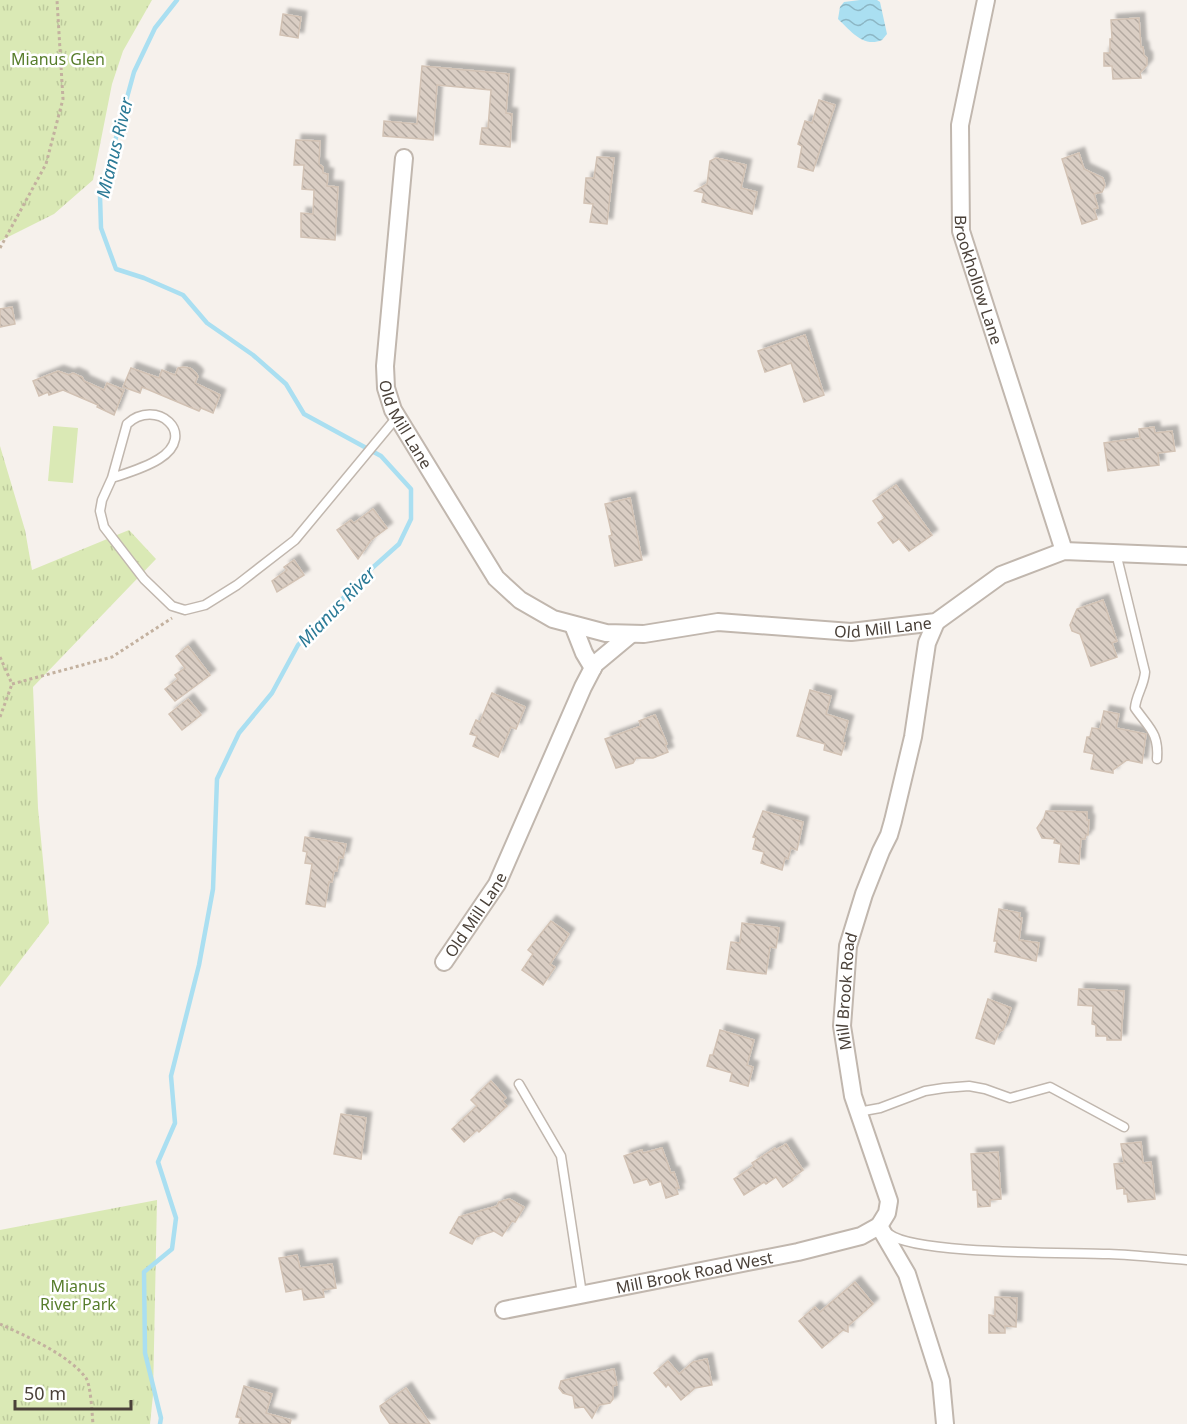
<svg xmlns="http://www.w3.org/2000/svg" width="1187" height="1424" font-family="'Noto Sans',sans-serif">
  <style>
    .grass { fill: url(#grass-tufts) }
    .pitch { fill: #dae9b5 }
    .water { fill: url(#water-waves) }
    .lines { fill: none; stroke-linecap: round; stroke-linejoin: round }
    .stream { stroke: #aadff1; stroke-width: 4.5 }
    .building { fill: url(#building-back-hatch); stroke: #d2c2b4; stroke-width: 1.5; filter: url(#shadow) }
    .lane-casing { stroke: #c1b7ae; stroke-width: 11 }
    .street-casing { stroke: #c1b7ae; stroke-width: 20 }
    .path { stroke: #c3b19f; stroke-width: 3; stroke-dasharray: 3 3; stroke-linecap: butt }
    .lane { stroke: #fff; stroke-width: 8 }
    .street { stroke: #fff; stroke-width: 16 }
    .labels { text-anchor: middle; stroke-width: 5; stroke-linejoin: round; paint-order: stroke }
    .park-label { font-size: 16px; fill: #577d2b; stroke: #fff }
    .street-label { font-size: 16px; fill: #4a4139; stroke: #fff }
    .water-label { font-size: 18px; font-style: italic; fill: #2b7a96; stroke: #fff }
  </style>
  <defs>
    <pattern id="grass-tufts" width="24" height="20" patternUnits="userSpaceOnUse" patternTransform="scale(1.5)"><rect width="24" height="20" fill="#dae9b5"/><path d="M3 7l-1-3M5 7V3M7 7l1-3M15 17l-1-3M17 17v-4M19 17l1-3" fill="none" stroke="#bdc99c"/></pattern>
    <pattern id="water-waves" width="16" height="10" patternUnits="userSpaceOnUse" patternTransform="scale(1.5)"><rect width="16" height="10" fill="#aadff1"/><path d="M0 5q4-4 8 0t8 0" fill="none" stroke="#8cb6c4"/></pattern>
    <pattern id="building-back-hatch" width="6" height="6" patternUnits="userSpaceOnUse" patternTransform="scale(1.5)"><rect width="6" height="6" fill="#dacec4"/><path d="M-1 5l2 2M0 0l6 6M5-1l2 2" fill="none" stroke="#b3a9a0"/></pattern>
    <filter id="shadow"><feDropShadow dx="5.5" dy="-5.5" stdDeviation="1.5" flood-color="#0004"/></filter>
  </defs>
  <rect width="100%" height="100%" fill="#f6f1ec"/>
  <!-- grass -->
  <g class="grass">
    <path d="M0,0H152L123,51L112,84L93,180L54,214L0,241Z"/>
    <path d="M0,446L25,530L32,570L129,530L156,559L33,687L38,808L49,923L0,987Z"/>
    <path d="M157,1200L153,1395L150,1424H0V1230Z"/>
  </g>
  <!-- pitch -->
  <path class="pitch" d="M53,426L78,428L73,483L48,481Z"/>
  <!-- water -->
  <path class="water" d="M860,0H877L880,2L887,34L882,40C863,48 851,31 838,19L840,7L844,2Z"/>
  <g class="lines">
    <!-- stream -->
    <path class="stream" d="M160,1424L161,1418L145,1353L144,1272L172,1249L176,1218L158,1162L175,1123L171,1076L199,965L213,889L217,779L239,733L272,693L298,645L370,570L399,544L411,519V489L381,456L304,414L286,384L253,355L207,323L183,295L144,278L116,269L101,228L100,196L134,72L155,28L177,0"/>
  </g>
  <!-- building -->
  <g class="building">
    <path d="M283,14L301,17L298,38L280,35Z"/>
    <path d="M1139,18L1141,47H1143L1144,55L1147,58V65L1140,73L1141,78L1113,79L1112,66H1104V53H1110V39H1112L1111,20Z"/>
    <path d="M422,66L509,74L506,113L512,114L510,147L480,144L482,128H488L491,90L437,85L433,140L383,136L384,121L417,124Z"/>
    <path d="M819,100L835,105L813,171L798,167L802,146L798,144L805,121L812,123Z"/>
    <path d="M296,140L320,141L319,164L323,167V173L328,174L327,186L338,187L335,240L301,237V213L313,214L314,190L302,189L304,165H294Z"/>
    <path d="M1079,153L1084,169L1103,178L1105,185L1102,192L1094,194L1098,208L1094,209L1097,219L1082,224L1062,159Z"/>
    <path d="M597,157L614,158L607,224L590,222L593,204L584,203L586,178H594Z"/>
    <path d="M716,158L746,165L741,188L757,192L752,214L702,202L704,193L695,191L707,184L710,161Z"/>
    <path d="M12,307L15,324L0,327V309Z"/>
    <path d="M805,335L824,395L804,402L791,363L765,372L758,351Z"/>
    <path d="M183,367L190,368L196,373L198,376L195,383L220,395L213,413L201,408L199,411L142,387L140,393L123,387L131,368L159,378L162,370L175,375L178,368Z"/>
    <path d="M58,371L69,375L73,373L82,377L84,381L104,390L107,383L124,390L114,415L97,407L98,405L63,390L49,395L48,392L39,396L33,381Z"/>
    <path d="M1154,427L1155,433L1172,431L1175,451L1158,453L1159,465L1108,471L1104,443L1140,438L1139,429Z"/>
    <path d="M896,485L932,535L909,551L899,539L893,543L878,523L885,518L873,501Z"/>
    <path d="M630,498L642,560L615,566L609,536L612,535L605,504Z"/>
    <path d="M373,509L387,528L371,540L358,559L337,530L351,520L354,523Z"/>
    <path d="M294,560L304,575L277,592L272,581L287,570L284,567Z"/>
    <path d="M1103,600L1117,641L1112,643L1117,657L1091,666L1080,634L1072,631L1070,625L1077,609Z"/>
    <path d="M188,646L210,675L175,701L165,689L178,679L175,675L185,668L176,656Z"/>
    <path d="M810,690L831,696L826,714L848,721L842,743H845L841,755L824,750L825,744L797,736Z"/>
    <path d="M492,693L525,707L516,729L511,727L498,757L473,746L477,736L470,734L476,720L480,722Z"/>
    <path d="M188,699L201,715L182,730L169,714Z"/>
    <path d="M1104,711L1119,714L1116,728L1146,734L1142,763L1127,760L1113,770V773L1091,769L1094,754L1084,752L1087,737H1090L1092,728L1100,729Z"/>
    <path d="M655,715L667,744L665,745L668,752L653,758H636L633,763L616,768L605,739L641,726L639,721Z"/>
    <path d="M763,811L803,822L797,850L791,848L788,859L785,858L782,870L761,863L764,852L753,849L756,838L753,837Z"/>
    <path d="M1046,811L1087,812V820H1089L1088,835H1086L1085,839H1081L1079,864L1059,862L1061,844L1054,843L1055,839L1042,838L1037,828L1044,818Z"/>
    <path d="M305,837L346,844L343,858L339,857L337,871H334L332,882H329L325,907L306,904L312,864L305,863L307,852L303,851Z"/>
    <path d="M999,909L1020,913L1019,917L1022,918L1019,940L1039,943L1036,961L995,952L997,941H994Z"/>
    <path d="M551,921L569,934L550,964L555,967L543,985L522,970L533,954L528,950Z"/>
    <path d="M742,923L779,928L776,948L770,947L766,974L727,969L731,942L740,943Z"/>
    <path d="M1079,989L1124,991L1121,1040H1107V1036H1096V1025L1092,1024L1093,1006L1078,1005Z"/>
    <path d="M988,999L1011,1008L1003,1030L999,1032L994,1044L976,1038Z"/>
    <path d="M720,1030L754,1040L747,1065L753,1067L748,1086L730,1081L732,1073L707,1066L710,1055H713Z"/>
    <path d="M491,1081L506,1098L502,1101L507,1106L479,1132L477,1130L464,1142L452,1129L477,1106L471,1100Z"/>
    <path d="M341,1114L366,1118L361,1159L334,1154Z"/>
    <path d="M1141,1142L1143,1163L1151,1162L1155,1199L1128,1202L1127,1194H1124V1188L1117,1189L1114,1164L1124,1163L1121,1144Z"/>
    <path d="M786,1144L803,1170L792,1178L793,1180L783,1187L776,1177L766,1184L764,1182L744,1195L734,1179L754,1166L752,1163L775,1148L776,1150Z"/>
    <path d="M662,1148L671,1173L674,1172L679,1188H676L678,1194L666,1198L661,1181L650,1185L647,1179L634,1183L624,1156L642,1150L643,1153Z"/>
    <path d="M998,1152L1001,1199L990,1200V1206L978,1207L977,1190H973L971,1154Z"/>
    <path d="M509,1199L524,1207L515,1222L512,1221L502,1236L494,1231L476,1237L472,1244L450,1233L459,1217L497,1206L499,1202Z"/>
    <path d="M297,1255L300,1268L332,1264L336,1288L323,1290L324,1297L304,1300L302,1289L286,1292L279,1258Z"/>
    <path d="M855,1282L873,1304L848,1326V1332L843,1330L822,1348L799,1321L815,1307L820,1312Z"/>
    <path d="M995,1297L1017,1298L1016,1327L1005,1326V1333H989V1315L995,1316Z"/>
    <path d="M707,1359L712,1385L695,1388L681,1400L668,1384L666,1387L654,1373L668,1361L679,1374L693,1362Z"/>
    <path d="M614,1369L617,1385L613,1386V1399L610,1403L599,1405L592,1418L584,1407L575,1408L573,1396L563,1393L559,1388L561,1381Z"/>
    <path d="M244,1386L272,1394L266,1413L291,1420L290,1424H239L241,1418L236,1417Z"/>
    <path d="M406,1388L430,1424H390L381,1411L380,1406Z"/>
  </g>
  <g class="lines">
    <!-- lane casing -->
    <g class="lane-casing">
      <g id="lane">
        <path d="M112,478C127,473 145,468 159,459C199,434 156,397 127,424L112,478L102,500L100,511L104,527L144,579L172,606L185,610L205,605L237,585L295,540L397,417"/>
        <path d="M1116,553L1145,672C1144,686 1136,695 1135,708C1149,728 1159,733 1157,759"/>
        <path d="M519,1084L561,1156L582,1294"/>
        <path d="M858,1112L880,1108L925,1091L944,1088L969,1086L985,1089L1010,1098L1050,1087L1124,1127"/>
        <path d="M889,1234C917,1255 1066,1252 1109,1254C1135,1255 1161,1258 1187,1260"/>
      </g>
    </g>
    <!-- street casing -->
    <g class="street-casing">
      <g id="street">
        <path id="s1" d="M986,0L960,125L961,231L1064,551"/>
        <path id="s2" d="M404,158L385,366L386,388L393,410L496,578L520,600L553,619L606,633L644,634L718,622L851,632L936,622L1001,575L1064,551L1187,556"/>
        <path d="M573,625L584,653L593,668"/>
        <path id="s3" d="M444,962L497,884L583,687L595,664L631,634"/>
        <path id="s4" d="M879,1226L887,1213L889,1201L853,1096L842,1026L848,946L864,894L881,851L889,835L893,821L913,737L927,643L936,622"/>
        <path d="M879,1226L907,1274L941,1381L945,1424"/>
        <path id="s5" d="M504,1310L798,1252L861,1236L879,1226"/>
      </g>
    </g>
    <!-- path -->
    <g class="path">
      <path d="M0,248L46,164L63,99L57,0"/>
      <path d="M0,657L12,684"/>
      <path d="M12,684L112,657L172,618"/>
      <path d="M0,717L12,684"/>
      <path d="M0,1324C26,1336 69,1355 86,1378C91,1386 92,1414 93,1424"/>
    </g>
    <!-- lane -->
    <use href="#lane" class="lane"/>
    <!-- street -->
    <use href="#street" class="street"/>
  </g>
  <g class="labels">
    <!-- park labels -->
    <g class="park-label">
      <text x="58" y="65">Mianus Glen</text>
      <text x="78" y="1292">Mianus<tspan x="78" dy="18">River Park</tspan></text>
    </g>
    <!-- street labels -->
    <g class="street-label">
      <text dy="6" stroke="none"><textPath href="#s1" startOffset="285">Brookhollow Lane</textPath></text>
      <text dy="6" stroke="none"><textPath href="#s2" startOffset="272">Old Mill Lane</textPath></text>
      <text dy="6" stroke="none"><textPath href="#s2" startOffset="855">Old Mill Lane</textPath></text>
      <text dy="6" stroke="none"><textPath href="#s3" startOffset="57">Old Mill Lane</textPath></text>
      <text dy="6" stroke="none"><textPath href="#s4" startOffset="244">Mill Brook Road</textPath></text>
      <text dy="6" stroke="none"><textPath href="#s5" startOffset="194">Mill Brook Road West</textPath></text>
    </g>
    <!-- water labels -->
    <g class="water-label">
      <text transform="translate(115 148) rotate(-76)" y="6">Mianus River</text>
      <text transform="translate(337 607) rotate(-46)" y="6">Mianus River</text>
    </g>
  </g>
  <!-- scale -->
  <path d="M15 1400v9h116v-9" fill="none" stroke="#4a4139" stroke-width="3"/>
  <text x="24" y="1400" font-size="18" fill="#4a4139" stroke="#ffffff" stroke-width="4.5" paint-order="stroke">50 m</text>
</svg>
